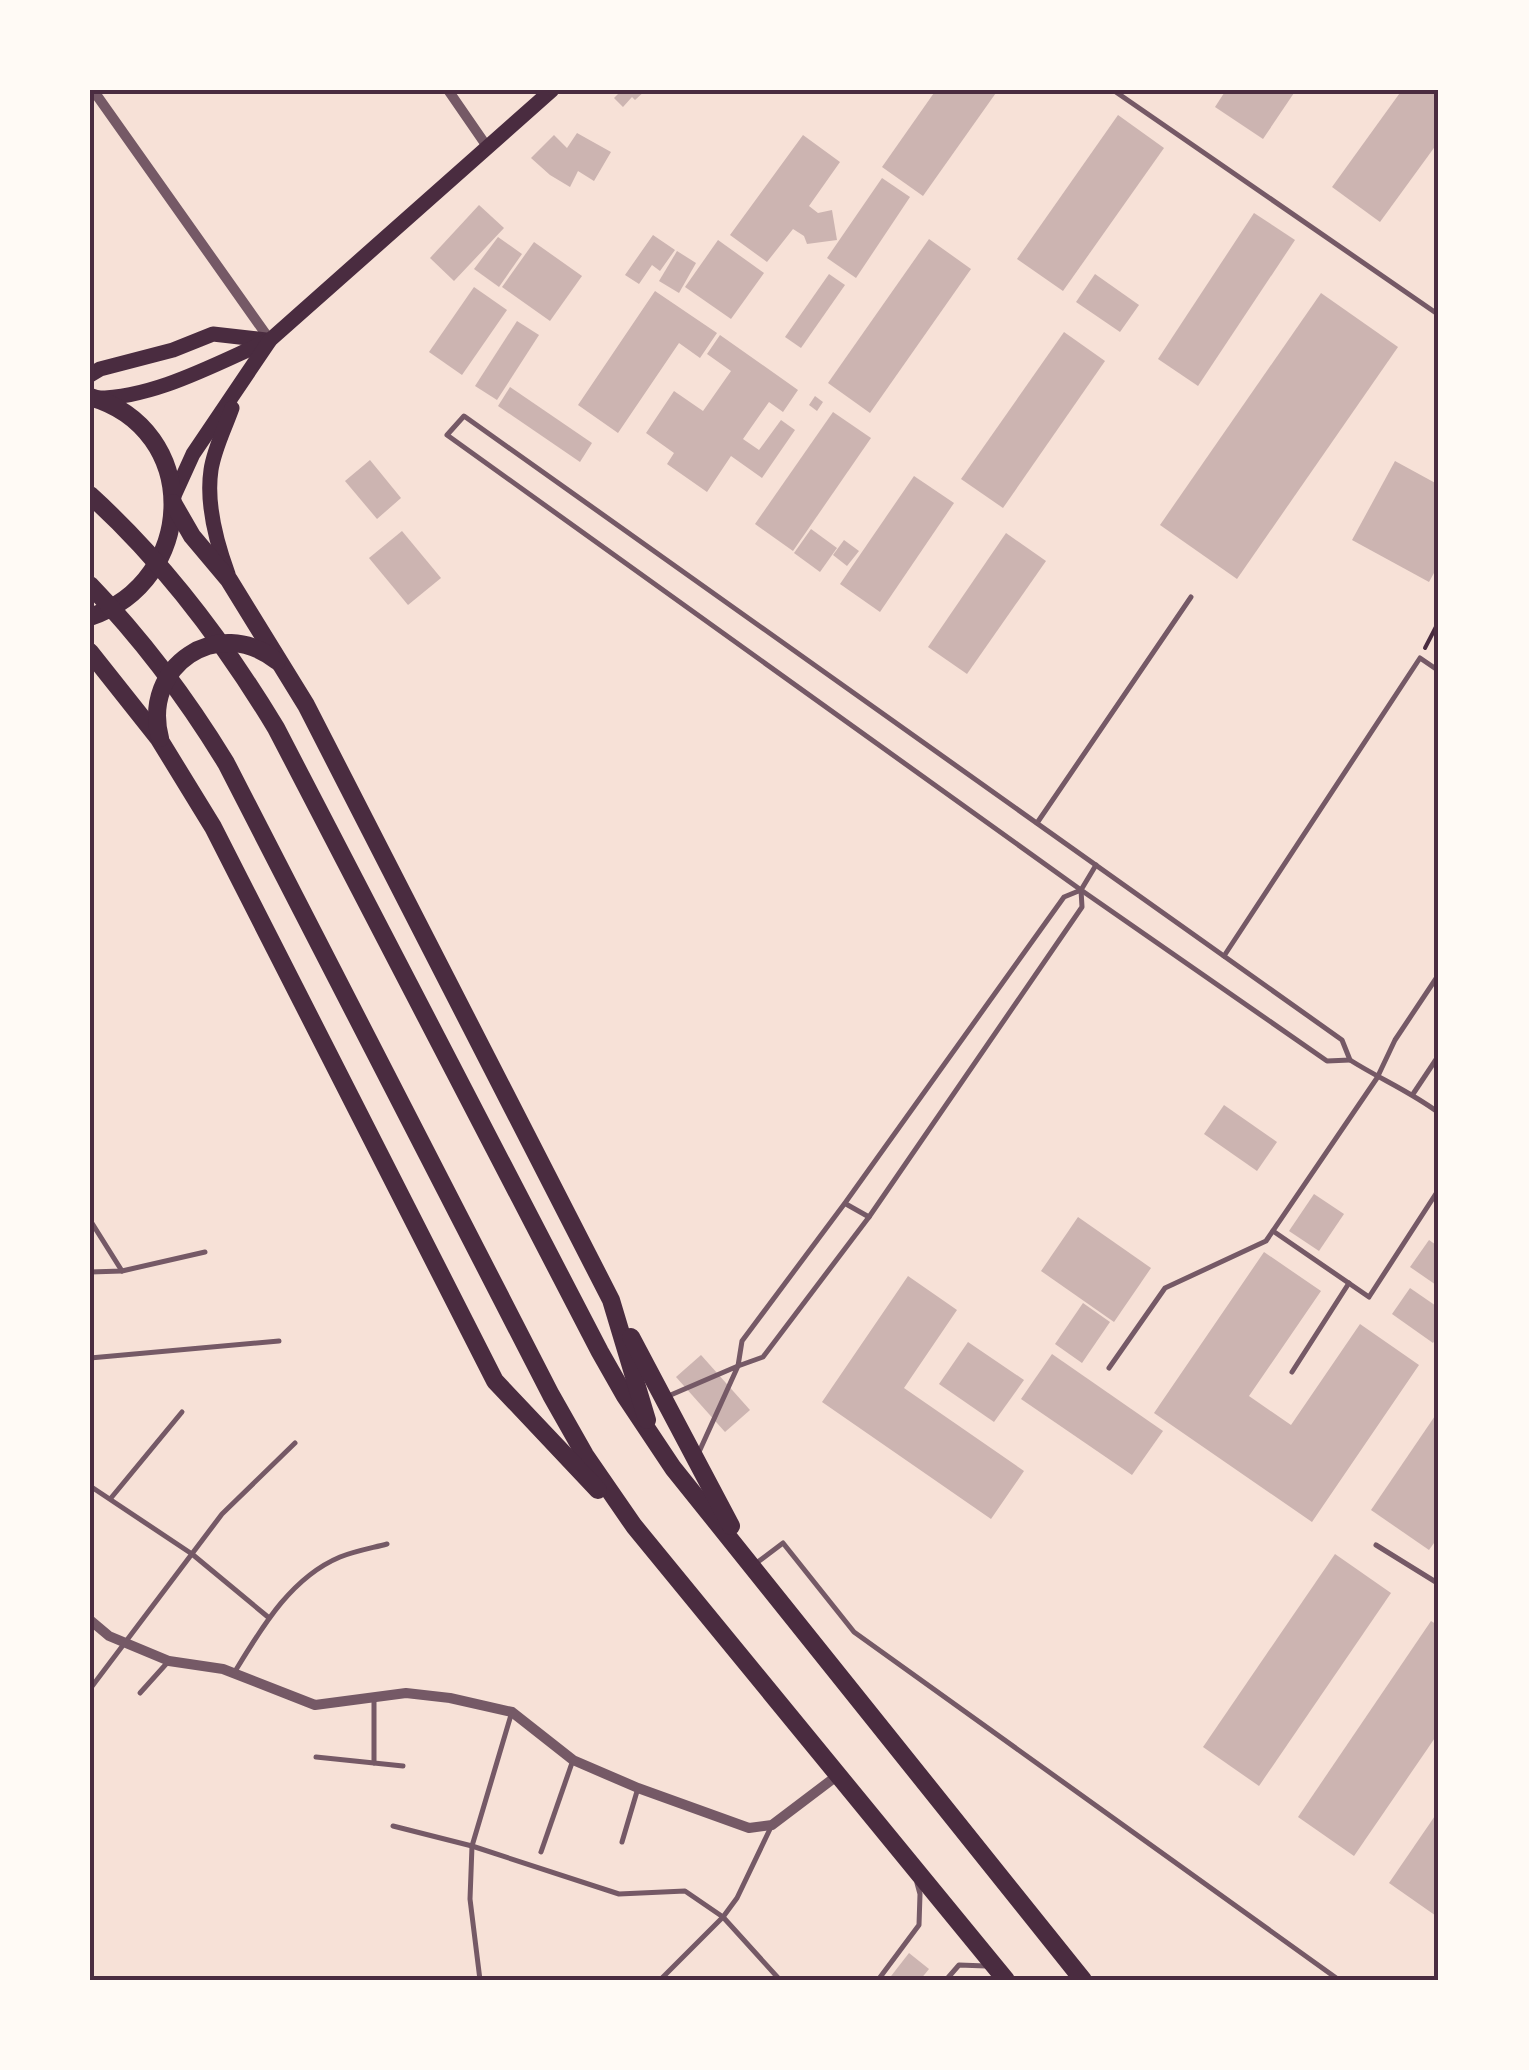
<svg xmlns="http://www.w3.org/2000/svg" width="1529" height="2070" font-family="Commissioner,sans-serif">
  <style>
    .building { fill: #ccb4b1 }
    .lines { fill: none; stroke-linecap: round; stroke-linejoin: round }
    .path { stroke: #4a2c40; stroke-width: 4 }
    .service { stroke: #755966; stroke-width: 5 }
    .minor { stroke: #755966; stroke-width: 10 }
    .secondary { stroke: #4a2c40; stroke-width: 15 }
    .trunk { stroke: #4a2c40; stroke-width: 18 }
    .neatline { fill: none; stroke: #4a2c40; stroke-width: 4 }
  </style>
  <rect width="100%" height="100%" fill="#f7e1d7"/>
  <!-- building -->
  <g class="building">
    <path d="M622,90H646L635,100L632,97L623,107L614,98Z"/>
    <path d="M936,90H998L923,196L882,167Z"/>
    <path d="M1226,90H1296L1263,139L1215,107Z"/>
    <path d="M1402,90H1439V141L1380,222L1332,187Z"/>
    <path d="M1118,115L1164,148L1063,291L1017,259Z"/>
    <path d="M577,133L611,152L594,181L578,171L570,187L550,175L531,158L554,135L567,148Z"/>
    <path d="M803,135L840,162L809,206L818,213L832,210L837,240L807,244L804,236L793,229L767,262L730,235Z"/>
    <path d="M882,178L910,197L856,278L827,258Z"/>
    <path d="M479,205L504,228L454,281L430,258Z"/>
    <path d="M1254,213L1295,240L1198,386L1158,359Z"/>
    <path d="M653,235L675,250L660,271L652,265L639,284L625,275Z"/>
    <path d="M498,237L522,254L499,287L474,269Z"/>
    <path d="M929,239L971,269L870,413L828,383Z"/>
    <path d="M718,240L764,273L731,319L685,287Z"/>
    <path d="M534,242L582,276L550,321L502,287Z"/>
    <path d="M677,251L696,263L679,293L659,281Z"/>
    <path d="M829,274L845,285L801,348L785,337Z"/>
    <path d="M1095,274L1139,305L1120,332L1076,302Z"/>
    <path d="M474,287L507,310L462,375L429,352Z"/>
    <path d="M655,291L717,333L700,358L679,343L618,433L578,405Z"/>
    <path d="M1321,293L1398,347L1237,579L1160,525Z"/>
    <path d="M517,321L539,335L497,400L475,386Z"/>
    <path d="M1064,332L1105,361L1003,508L961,479Z"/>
    <path d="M720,335L798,390L783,412L769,402L743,439L759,450L781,420L795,430L762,478L731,456L707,492L667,464L674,453L646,433L674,391L703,411L731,371L707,354Z"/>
    <path d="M510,387L592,443L580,462L498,406Z"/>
    <path d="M815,396L823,402L817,411L809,405Z"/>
    <path d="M833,412L871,438L793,551L755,524Z"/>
    <path d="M370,460L401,498L377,519L345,481Z"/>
    <path d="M1395,461L1439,485V564L1429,582L1352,540Z"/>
    <path d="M914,476L954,503L880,612L840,584Z"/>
    <path d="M811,529L837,548L820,572L794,553Z"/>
    <path d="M402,531L441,578L408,605L369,558Z"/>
    <path d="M1006,533L1046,561L967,674L928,647Z"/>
    <path d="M844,540L859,551L847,566L833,555Z"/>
    <path d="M1224,1105L1277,1142L1257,1171L1204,1134Z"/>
    <path d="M1314,1194L1344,1214L1319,1251L1289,1231Z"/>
    <path d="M1078,1217L1151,1268L1114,1322L1041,1271Z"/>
    <path d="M1429,1240L1439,1247V1287L1410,1267Z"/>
    <path d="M1264,1252L1321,1291L1249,1396L1291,1425L1360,1324L1419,1365L1312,1522L1154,1413Z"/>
    <path d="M908,1276L957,1310L904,1388L1024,1471L991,1519L822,1402Z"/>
    <path d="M1410,1288L1439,1308V1334L1433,1343L1392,1314Z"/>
    <path d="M1083,1303L1110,1322L1082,1363L1055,1344Z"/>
    <path d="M968,1342L1024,1380L994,1422L939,1384Z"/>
    <path d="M1052,1354L1163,1431L1132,1475L1021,1399Z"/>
    <path d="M701,1355L750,1410L725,1432L676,1377Z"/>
    <path d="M1439,1410V1536L1429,1550L1371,1510Z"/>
    <path d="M1335,1554L1391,1593L1259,1786L1203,1747Z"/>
    <path d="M1431,1621L1439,1626V1732L1354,1856L1298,1817Z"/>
    <path d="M1439,1810V1918L1389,1883Z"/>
    <path d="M909,1953L929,1969L920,1980H888Z"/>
  </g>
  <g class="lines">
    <!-- path -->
    <path class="path" d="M1425,648L1439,621"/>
    <!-- service -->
    <g class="service">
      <path d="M1113,90L1439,315"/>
      <path d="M464,416L1342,1040L1350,1060L1327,1061L1081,890L447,435Z"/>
      <path d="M1037,823L1191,597"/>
      <path d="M1081,890L1082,907L869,1217L763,1357L738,1366L742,1341L845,1203L1064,897Z"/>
      <path d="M1081,890L1096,865"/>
      <path d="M1224,956L1420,658L1439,671"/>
      <path d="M1350,1060C1380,1079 1411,1092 1439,1113"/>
      <path d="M1413,1094L1439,1055"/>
      <path d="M846,1204L869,1217"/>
      <path d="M90,1220L122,1271"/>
      <path d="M1273,1231L1369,1297L1439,1189"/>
      <path d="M90,1272L122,1271L205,1252"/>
      <path d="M90,1358L279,1341"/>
      <path d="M1109,1368L1165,1288L1266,1241L1377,1078L1395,1040L1439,974"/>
      <path d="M1292,1372L1349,1283"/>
      <path d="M666,1397L738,1366L699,1452"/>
      <path d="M90,1486L192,1554L268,1617"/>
      <path d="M111,1498L182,1412"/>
      <path d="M1376,1545L1439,1584"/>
      <path d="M755,1564L783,1543L854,1632L1339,1980"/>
      <path d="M234,1673C261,1629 290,1578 340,1557C355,1551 372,1548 387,1544"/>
      <path d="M90,1689L222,1514L295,1443"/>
      <path d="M140,1693L167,1663"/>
      <path d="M374,1700V1763L403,1766"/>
      <path d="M316,1757L374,1763"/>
      <path d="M393,1826L472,1846L619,1894L685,1891L723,1917L780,1980"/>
      <path d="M622,1842L638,1788"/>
      <path d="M541,1852L573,1760"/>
      <path d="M480,1980L470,1899L472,1846L511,1715"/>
      <path d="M660,1980L723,1917L737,1898L771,1827"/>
      <path d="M878,1980L919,1925L920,1894L917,1883"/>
      <path d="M946,1980L959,1965L986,1966"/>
    </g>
    <!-- minor -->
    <g class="minor">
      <path d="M93,90L270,340"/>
      <path d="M448,90L488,148"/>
      <path d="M90,1620L109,1636L169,1661L223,1669L315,1705L406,1693L450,1698L512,1712L573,1760L638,1788L749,1828L772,1825L838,1775"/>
    </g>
    <!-- secondary -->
    <g class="secondary">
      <path d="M90,375L100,369L173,350L213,334L266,340"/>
      <path d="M95,398C153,399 217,363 270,340"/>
      <path d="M173,498L193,454L270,340L552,90"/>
      <path d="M228,574C217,544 206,503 211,470C214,449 225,428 232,408"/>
    </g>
    <!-- trunk -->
    <g class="trunk">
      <path d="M90,397C202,429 198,581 90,617"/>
      <path d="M90,495C165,563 224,642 276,728L600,1352L625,1396L673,1468L1083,1980"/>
      <path d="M173,503L192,536L229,580L306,705L611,1300L647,1420"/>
      <path d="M90,585C142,639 187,699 226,763L551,1395L585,1455L634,1526L1006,1980"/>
      <path d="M90,652L159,739L213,827L495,1381L598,1490"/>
      <path d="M160,738C141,666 218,614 277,661"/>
      <path d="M631,1337L731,1526"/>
    </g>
  </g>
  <!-- border -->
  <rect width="1529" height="2070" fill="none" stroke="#fffaf5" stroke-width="185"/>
  <rect x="92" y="92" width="1344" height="1886" class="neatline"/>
</svg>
